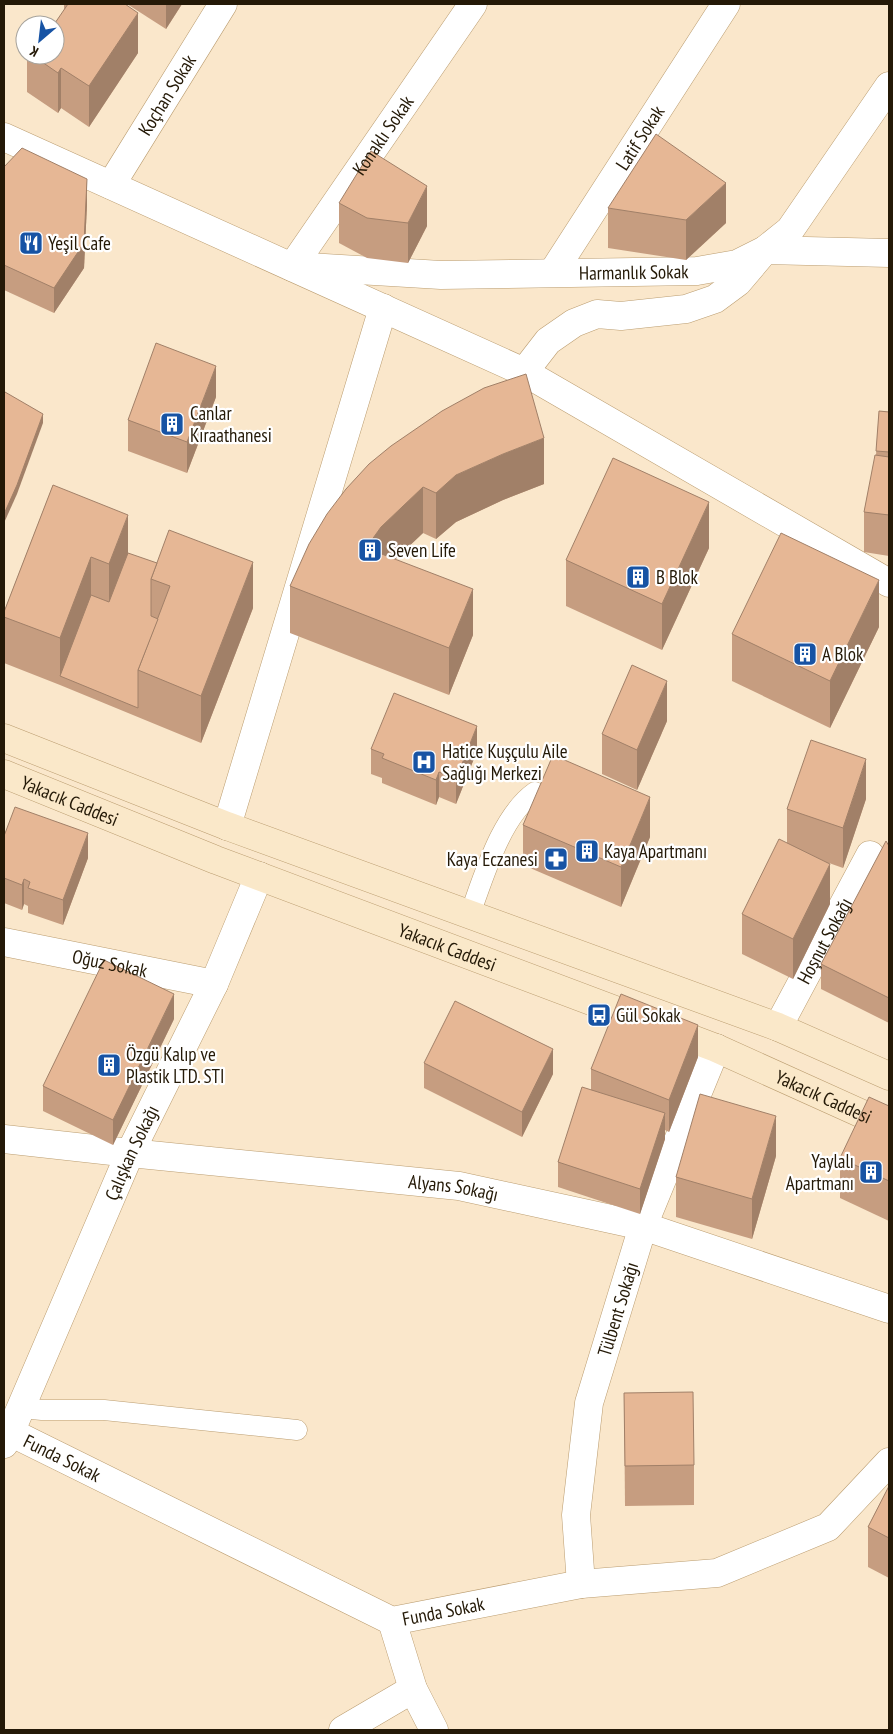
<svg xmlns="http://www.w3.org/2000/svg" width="893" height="1734" font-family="'PT Sans Narrow',sans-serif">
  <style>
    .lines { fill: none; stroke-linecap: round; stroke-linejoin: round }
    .service-casing { stroke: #bb9d70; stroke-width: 21 }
    .minor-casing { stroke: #bb9d70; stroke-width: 29 }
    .secondary-casing { stroke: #bb9d70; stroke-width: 29 }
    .service { stroke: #fff; stroke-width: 20 }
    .minor { stroke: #fff; stroke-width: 28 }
    .secondary { stroke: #fae8c9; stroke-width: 28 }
    .wall { fill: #c69d80 }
    .shaded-wall { fill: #a18068 }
    .building { fill: #e6b795; stroke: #a18068 }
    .labels { text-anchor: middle; stroke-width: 4.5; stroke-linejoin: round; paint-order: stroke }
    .street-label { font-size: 19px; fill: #241907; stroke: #fff }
    .poi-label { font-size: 19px; fill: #241907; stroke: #fff; text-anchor: start }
  </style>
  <rect width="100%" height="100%" fill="#fae7cb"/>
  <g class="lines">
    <!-- service casing -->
    <g class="service-casing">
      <g id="service">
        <path d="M470,914C484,876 501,816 535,792"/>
        <path d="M21,1408L42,1410H104L297,1430"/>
      </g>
    </g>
    <!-- minor casing -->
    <g class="minor-casing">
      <g id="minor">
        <path d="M4,137L524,372L889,583"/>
        <path id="s1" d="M111,185L223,4"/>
        <path id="s2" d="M292,267L473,4"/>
        <path id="s3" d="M308,267L441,275L697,271L737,264L765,250L790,230L889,86"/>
        <path id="s4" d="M553,272L726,4"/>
        <path d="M524,372L548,341L574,323L597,314L621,316L686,309L715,299L738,282L765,250L889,253"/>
        <path d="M227,826L383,308"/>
        <path id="s5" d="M4,942L214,984"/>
        <path id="s6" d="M778,1027L870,855"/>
        <path id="s7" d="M4,1139L130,1153L459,1186L643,1226L889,1309"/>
        <path id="s8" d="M4,1429L392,1621L581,1584L717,1573L828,1527L889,1462"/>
        <path id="s9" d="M4,1444L10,1433L130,1153L214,984L259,876"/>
        <path id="s10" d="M581,1584L576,1515L589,1403L643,1226L716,1048"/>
        <path d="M392,1621L413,1689L434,1730"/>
        <path d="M343,1730L413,1689"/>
      </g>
    </g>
    <!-- secondary casing -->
    <g class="secondary-casing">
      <g id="secondary">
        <path d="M4,738L227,826L778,1027L889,1076"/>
        <path id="s11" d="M4,774L216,860L716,1048L889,1126"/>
      </g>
    </g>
    <!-- service -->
    <use href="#service" class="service"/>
    <!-- minor -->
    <use href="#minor" class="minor"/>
    <!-- secondary -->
    <use href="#secondary" class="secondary"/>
  </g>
  <!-- wall -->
  <g class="wall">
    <path d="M64,4H125L138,53L89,127L61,108L58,113L27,92V55H55L64,10Z"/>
    <path d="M127,4H182L166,29Z"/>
    <path d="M4,167L87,204L84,268L54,313L4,290Z"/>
    <path d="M339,203L427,226L408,263L367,258L339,243Z"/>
    <path d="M608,208L726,223L686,260L608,248Z"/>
    <path d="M216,397L187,473L128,451V420Z"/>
    <path d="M879,411L889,412V556L864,552V512L876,455Z"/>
    <path d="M369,464L544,484L503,500L456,522L436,539L423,533L395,559L473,635L449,695L290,633V586Z"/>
    <path d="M53,485L128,553L253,608L201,743L60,685L4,663V612Z"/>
    <path d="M709,548L662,650L566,606V560Z"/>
    <path d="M879,627L830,728L732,681V634Z"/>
    <path d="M667,721L637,790L602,774V734Z"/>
    <path d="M371,749L477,751L456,804L439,797L436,805L382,783V778L371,774Z"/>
    <path d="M866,799L843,868L829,863L830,904L793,979L742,954V914L787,843V809Z"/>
    <path d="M523,825L650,837L621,907L523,865Z"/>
    <path d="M4,836L88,858L63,925L28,913V906L24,904L22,910L4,903Z"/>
    <path d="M889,846V1023L821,989V964Z"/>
    <path d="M174,1019L113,1145L43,1111V1086Z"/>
    <path d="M698,1057L669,1132L665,1130V1139L640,1214L558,1187V1162L591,1090V1069Z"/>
    <path d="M424,1063L553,1074L522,1137L424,1088Z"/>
    <path d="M889,1106V1221L840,1198V1158Z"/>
    <path d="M776,1156L752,1239L676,1217V1177Z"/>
    <path d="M624,1393L694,1465V1505L625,1506Z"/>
    <path d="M889,1486V1578L868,1567V1527Z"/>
  </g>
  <!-- shaded-wall -->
  <g class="shaded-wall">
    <path d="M166,4H182L166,29Z"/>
    <path d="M138,13V53L89,127V86Z"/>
    <path d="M61,68V108L58,113V73Z"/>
    <path d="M87,179V204L84,268L54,313V288Z"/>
    <path d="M726,183V223L686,260V220Z"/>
    <path d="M427,186V226L408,263V223Z"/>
    <path d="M216,366V397L187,473V442Z"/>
    <path d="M43,414V423L17,494L4,523V514Z"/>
    <path d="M544,438V484L503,500L456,522L436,539V493L456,475L503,454Z"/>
    <path d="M423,487V533L381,573L366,548L381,527Z"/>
    <path d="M709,502V548L662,650V604Z"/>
    <path d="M128,515V562L109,611V564Z"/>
    <path d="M91,557V604L60,676V685V638Z"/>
    <path d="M253,562V608L201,743V696Z"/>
    <path d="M879,580V627L830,728V681Z"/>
    <path d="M473,589V635L449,695V648Z"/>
    <path d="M667,681V721L637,790V750Z"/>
    <path d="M477,726V751L456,804V779Z"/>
    <path d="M866,759V799L843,868V828Z"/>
    <path d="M439,772V797L436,805V780Z"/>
    <path d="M650,797V837L621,907V867Z"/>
    <path d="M88,833V858L63,925V900Z"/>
    <path d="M830,864V904L793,979V939Z"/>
    <path d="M24,879V904L22,910V885Z"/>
    <path d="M174,994V1019L113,1145V1120Z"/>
    <path d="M698,1025V1057L669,1132V1100Z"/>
    <path d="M553,1049V1074L522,1137V1112Z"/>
    <path d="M665,1113V1139L640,1214V1189Z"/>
    <path d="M776,1116V1156L752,1239V1199Z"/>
  </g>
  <!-- building -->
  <g class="building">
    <path d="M68,4H125L138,13L89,86L61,68L58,73L32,55H55V25H44L49,19L55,23Z"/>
    <path d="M656,134L726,183L686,220L608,208Z"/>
    <path d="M22,148L87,179L84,243L54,288L4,265V167Z"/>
    <path d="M371,151L427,186L408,223L367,218L339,203Z"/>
    <path d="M156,343L216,366L187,442L128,420Z"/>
    <path d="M526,374L544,438L503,454L456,475L436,493L423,487L381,527L366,548L473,589L449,648L290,586L309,544L327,514L346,489L369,464L391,446L442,411L484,388Z"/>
    <path d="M5,392L43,414L17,485L4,514V395Z"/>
    <path d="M879,411L889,412V452L876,451Z"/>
    <path d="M875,455L889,457V515L864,512Z"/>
    <path d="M613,458L709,502L662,604L566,560Z"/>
    <path d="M53,485L128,515L109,564L91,557L60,638L4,617V612Z"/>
    <path d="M169,530L253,562L201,696L138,670L170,586L151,579Z"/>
    <path d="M781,533L879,580L830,681L732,634Z"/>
    <path d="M128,553L157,563L151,579V616L158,619L138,670V708L60,676L91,595L109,602Z"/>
    <path d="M632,665L667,681L637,750L602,734Z"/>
    <path d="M394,693L477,726L456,779L439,772L436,780L382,758L384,754L371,749Z"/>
    <path d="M811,740L866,759L843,828L787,809Z"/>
    <path d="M553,755L650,797L621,867L523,825Z"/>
    <path d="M15,807L88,833L63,900L28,888L30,882L24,879L22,885L4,878V836Z"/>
    <path d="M779,839L830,864L793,939L742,914Z"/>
    <path d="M886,841L889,846V998L821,964Z"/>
    <path d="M104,960L174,994L113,1120L43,1086Z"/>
    <path d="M621,994L698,1025L669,1100L591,1069Z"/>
    <path d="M455,1001L553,1049L522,1112L424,1063Z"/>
    <path d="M582,1087L665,1113L640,1189L558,1162Z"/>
    <path d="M700,1094L776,1116L752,1199L676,1177Z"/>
    <path d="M869,1097L889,1106V1181L840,1158Z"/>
    <path d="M693,1392L694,1465L625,1466L624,1393Z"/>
    <path d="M889,1486V1538L868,1527Z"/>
  </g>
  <!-- icons -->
  <defs>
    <g id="restaurant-square" transform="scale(1.25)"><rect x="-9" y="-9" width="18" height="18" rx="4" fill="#1753a4" stroke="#fff"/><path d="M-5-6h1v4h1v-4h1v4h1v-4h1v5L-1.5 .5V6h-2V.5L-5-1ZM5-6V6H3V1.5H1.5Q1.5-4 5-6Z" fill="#fff"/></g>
    <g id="building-square" transform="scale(1.25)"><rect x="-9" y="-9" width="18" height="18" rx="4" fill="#1753a4" stroke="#fff"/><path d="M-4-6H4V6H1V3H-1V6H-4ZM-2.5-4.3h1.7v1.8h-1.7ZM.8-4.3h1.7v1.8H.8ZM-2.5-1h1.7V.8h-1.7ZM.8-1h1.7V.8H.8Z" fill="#fff"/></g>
    <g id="hospital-square" transform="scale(1.25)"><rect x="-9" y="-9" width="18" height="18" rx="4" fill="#1753a4" stroke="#fff"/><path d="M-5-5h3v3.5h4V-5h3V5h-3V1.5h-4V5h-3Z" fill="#fff"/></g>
    <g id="pharmacy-square" transform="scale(1.25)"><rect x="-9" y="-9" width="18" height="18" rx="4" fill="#1753a4" stroke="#fff"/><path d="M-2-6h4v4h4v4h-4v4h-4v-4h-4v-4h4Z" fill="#fff"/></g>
    <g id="bus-square" transform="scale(1.25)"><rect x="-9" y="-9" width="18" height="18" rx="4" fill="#1753a4" stroke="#fff"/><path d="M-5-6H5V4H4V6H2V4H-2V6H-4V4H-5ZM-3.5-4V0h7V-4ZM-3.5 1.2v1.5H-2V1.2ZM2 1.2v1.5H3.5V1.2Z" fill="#fff"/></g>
  </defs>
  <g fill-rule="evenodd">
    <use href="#restaurant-square" x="31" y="243"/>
    <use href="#building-square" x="172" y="424"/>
    <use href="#building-square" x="370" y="550"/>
    <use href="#building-square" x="638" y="577"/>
    <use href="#building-square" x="805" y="654"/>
    <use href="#hospital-square" x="424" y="762"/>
    <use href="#building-square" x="587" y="851"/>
    <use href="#pharmacy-square" x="556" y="859"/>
    <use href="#bus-square" x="599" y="1015"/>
    <use href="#building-square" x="109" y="1065"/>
    <use href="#building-square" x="871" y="1172"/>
  </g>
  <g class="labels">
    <!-- street labels -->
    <g class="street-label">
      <text dy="7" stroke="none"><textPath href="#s1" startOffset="106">Koçhan Sokak</textPath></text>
      <text dy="7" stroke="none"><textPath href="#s2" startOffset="160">Konaklı Sokak</textPath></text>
      <text dy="7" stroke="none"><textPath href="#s4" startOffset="160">Latif Sokak</textPath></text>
      <text dy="7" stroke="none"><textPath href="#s3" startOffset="326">Harmanlık Sokak</textPath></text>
      <text dy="7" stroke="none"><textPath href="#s11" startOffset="71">Yakacık Caddesi</textPath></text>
      <text dy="7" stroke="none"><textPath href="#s6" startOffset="98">Hoşnut Sokağı</textPath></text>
      <text dy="7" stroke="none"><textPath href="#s11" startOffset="476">Yakacık Caddesi</textPath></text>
      <text dy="7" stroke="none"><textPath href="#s5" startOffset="108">Oğuz Sokak</textPath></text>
      <text dy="7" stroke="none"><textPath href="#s11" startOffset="881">Yakacık Caddesi</textPath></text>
      <text dy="7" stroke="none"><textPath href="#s9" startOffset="318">Çalışkan Sokağı</textPath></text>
      <text dy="7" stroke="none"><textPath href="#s7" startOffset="452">Alyans Sokağı</textPath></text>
      <text dy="7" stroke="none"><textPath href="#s10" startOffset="280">Tülbent Sokağı</textPath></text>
      <text dy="7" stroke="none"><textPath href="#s8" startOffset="65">Funda Sokak</textPath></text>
      <text dy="7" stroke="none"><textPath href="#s8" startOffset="485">Funda Sokak</textPath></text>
    </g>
    <!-- poi labels -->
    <g class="poi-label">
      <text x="48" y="250">Yeşil Cafe</text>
      <text x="190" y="420">Canlar<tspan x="190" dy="22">Kıraathanesi</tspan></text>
      <text x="388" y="557">Seven Life</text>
      <text x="656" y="584">B Blok</text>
      <text x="822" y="661">A Blok</text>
      <text x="442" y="758">Hatice Kuşçulu Aile<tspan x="442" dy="22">Sağlığı Merkezi</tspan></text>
      <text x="604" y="858">Kaya Apartmanı</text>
      <text x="538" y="866" text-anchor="end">Kaya Eczanesi</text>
      <text x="616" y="1022">Gül Sokak</text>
      <text x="126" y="1061">Özgü Kalıp ve<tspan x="126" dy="22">Plastik LTD. STI</tspan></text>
      <text x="854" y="1168" text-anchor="end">Yaylalı<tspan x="854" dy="22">Apartmanı</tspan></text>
    </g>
  </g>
  <!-- border -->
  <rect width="893" height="1734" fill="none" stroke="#241907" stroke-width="10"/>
  <!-- north arrow -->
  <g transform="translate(40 40) rotate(208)"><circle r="24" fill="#ffffff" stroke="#a7a39c"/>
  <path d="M0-4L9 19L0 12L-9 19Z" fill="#1753a4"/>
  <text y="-8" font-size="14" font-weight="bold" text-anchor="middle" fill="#241907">K</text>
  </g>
</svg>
